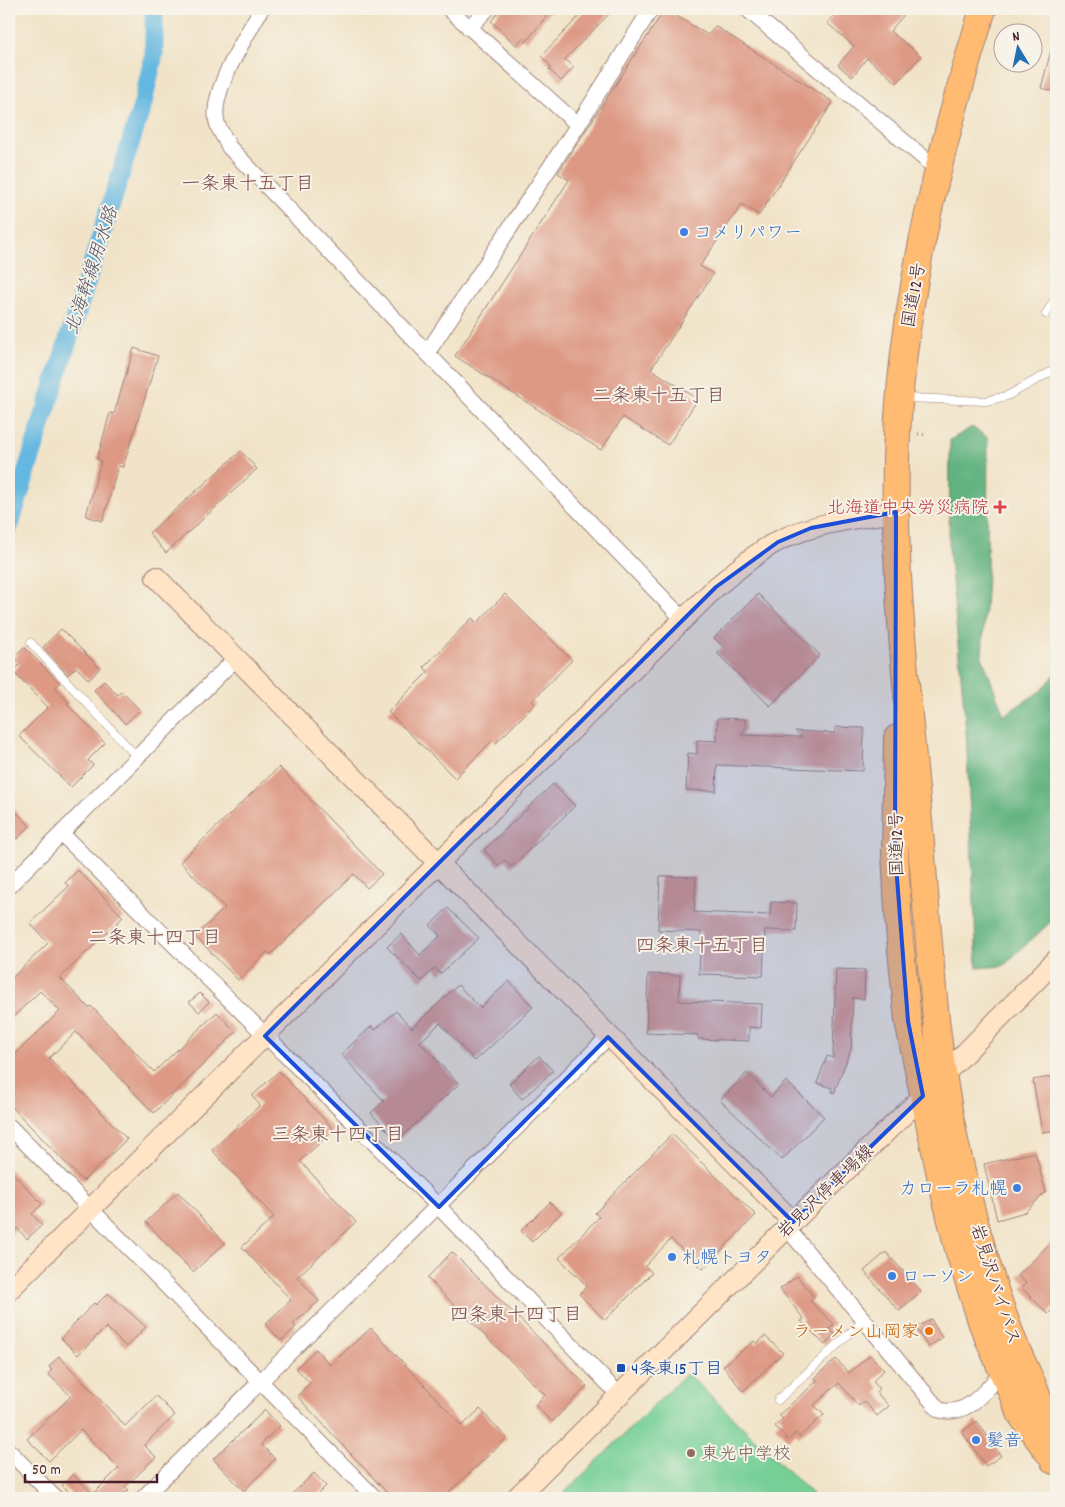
<svg xmlns="http://www.w3.org/2000/svg" width="1065" height="1507" font-family="Dekko,'Klee One',sans-serif">
  <style>
    .green { fill: #75cf96; stroke: #607760 }
    .forest { fill: #60b27f; stroke: #556855 }
    .lines { fill: none; stroke-linecap: round; stroke-linejoin: round }
    .canal { stroke: #64b7e0; stroke-width: 19 }
    .building { fill: #dd9984 }
    .lane-casing { stroke: #9e8179; stroke-width: 9 }
    .street-casing { stroke: #9e8179; stroke-width: 17 }
    .secondary-casing { stroke: #9e8179; stroke-width: 22 }
    .highway-casing { stroke: #9e8179; stroke-width: 28 }
    .path { stroke: #9e8179; stroke-width: 3; stroke-dasharray: 1 4; stroke-linecap: butt }
    .lane { stroke: #fff; stroke-width: 8 }
    .street { stroke: #fff; stroke-width: 15 }
    .secondary { stroke: #ffe4c6; stroke-width: 20 }
    .highway { stroke: #ffbb71; stroke-width: 26 }
    .marked { fill: #1d4ed8; fill-opacity: 0.2; stroke: #1d4ed8; stroke-width: 4; stroke-linejoin: round }
    .shop-dot { fill: #3f7fe0; stroke: #f7f3e8; stroke-width: 2 }
    .health-dot { fill: #e0444e; stroke: #f7f3e8; stroke-width: 2 }
    .food-dot { fill: #e8710a; stroke: #f7f3e8; stroke-width: 2 }
    .transit-dot { fill: #1a4fb4; stroke: #f7f3e8; stroke-width: 2 }
    .education-dot { fill: #8d6e63; stroke: #f7f3e8; stroke-width: 2 }
    .labels { text-anchor: middle; stroke-width: 4; stroke-linejoin: round; paint-order: stroke }
    .shop-label { font-size: 18px; fill: #366cbe; stroke: #f7f3e8; text-anchor: start }
    .street-label { font-size: 18px; fill: #4a1f2b; stroke: #f7f3e8 }
    .health-label { font-size: 18px; fill: #be3a42; stroke: #f7f3e8; text-anchor: end }
    .food-label { font-size: 18px; fill: #c56008; stroke: #f7f3e8; text-anchor: end }
    .transit-label { font-size: 18px; fill: #164399; stroke: #f7f3e8; text-anchor: start }
    .education-label { font-size: 18px; fill: #785e54; stroke: #f7f3e8; text-anchor: start }
    .neighbourhood-label { font-size: 19px; fill: #7d4a4a; stroke: #f7f3e8 }
    .water-label { font-size: 19px; font-style: italic; fill: #53546a; stroke: #f7f3e8 }
  </style>
  <rect width="100%" height="100%" fill="#f7f3e8"/>
  <filter id="ink" filterUnits="userSpaceOnUse"><feTurbulence type="fractalNoise" baseFrequency=".02" numOctaves="2"/><feDisplacementMap in="SourceGraphic" scale="10" xChannelSelector="R" yChannelSelector="G"/><feConvolveMatrix kernelMatrix="1 2 1 2 8 2 1 2 1" color-interpolation-filters="sRGB"/></filter>
  <filter id="wash" filterUnits="userSpaceOnUse"><feTurbulence type="fractalNoise" baseFrequency=".0096" numOctaves="4" result="noise"/><feDisplacementMap in="SourceGraphic" scale="20" xChannelSelector="R" yChannelSelector="G"/><feGaussianBlur stdDeviation="1.12" result="paint"/><feColorMatrix in="noise" values="0 0 0 0 0 0 0 0 0 0 0 0 0 0 0 0 0 1.4 0 .05"/><feComposite in="paint" operator="in"/></filter>
  <g filter="url(#wash)">
    <rect width="100%" height="100%" fill="#f1e3c7"/>
    <!-- green -->
    <path class="green" d="M687,1373L816,1498H559Z"/>
    <!-- forest -->
    <path class="forest" d="M972,427L988,438L987,576L982,657L1004,715L1042,690L1056,673V917L1003,966L977,968L966,730L949,548L950,440Z"/>
    <g class="lines">
      <!-- canal -->
      <path class="canal" d="M9,527L143,103L154,54V9"/>
    </g>
    <g id="blocks">
      <!-- building -->
      <g class="building">
        <path d="M502,9H552L526,42L523,38L516,45L491,21Z"/>
        <path d="M586,9H614L565,59L574,67L561,81L549,69L551,68L549,64L541,56Z"/>
        <path d="M665,9L708,35L715,26L833,102L759,215L742,204L700,266L713,274L651,369L698,399L668,445L623,417L601,450L455,356L569,180L558,173Z"/>
        <path d="M839,9H909L890,31L921,56L897,83L867,58L852,77L838,65L854,46L827,23Z"/>
        <path d="M1052,47L1056,48V92L1041,88Z"/>
        <path d="M134,348L158,356L123,467L118,466L103,521L86,516L101,461L97,459L110,413L114,414Z"/>
        <path d="M241,451L257,469L166,553L149,533Z"/>
        <path d="M505,594L572,660L532,701L535,704L496,743L493,740L455,778L388,712L428,672L424,667L472,618L477,623Z"/>
        <path d="M758,594L820,655L770,706L717,653L723,647L714,638Z"/>
        <path d="M61,629L100,668L89,680L76,667L68,675L43,647Z"/>
        <path d="M24,647L60,683L55,688L69,703L67,704L105,743L88,760L93,765L71,787L19,736L48,707L13,672L20,664L14,657Z"/>
        <path d="M104,681L118,695L121,691L140,710L125,724L94,690Z"/>
        <path d="M718,718L745,719V731L741,735L802,737L795,731L835,733V727L864,728L863,771L717,765L716,791L686,790L688,753L697,754V740L717,741Z"/>
        <path d="M279,767L382,874L367,888L354,874L270,955L267,952L238,980L195,936L225,908L180,862Z"/>
        <path d="M553,784L575,806L511,867L505,860L499,866L484,850Z"/>
        <path d="M9,805L30,826L17,839L9,831Z"/>
        <path d="M78,870L123,917L60,978L89,1008L91,1006L154,1072L217,1012L236,1032L154,1113L76,1032L49,1058L127,1139L83,1181L9,1104V1060L60,1011L40,991L9,1021V981L48,943L30,923L69,886L65,883Z"/>
        <path d="M660,876L696,877L694,912L770,915L771,902L797,903L796,931L765,930L763,976L699,974L701,932L658,930Z"/>
        <path d="M448,908L479,938L440,974L435,968L421,981L387,947L401,934L420,955L440,936L430,925Z"/>
        <path d="M836,969L865,970L864,999L853,998L851,1049L834,1093L832,1092V1088L817,1083L827,1056L833,1058Z"/>
        <path d="M648,974L680,975L679,1001L762,1004L761,1028L749,1027V1041L698,1039V1035L646,1033Z"/>
        <path d="M509,981L533,1007L475,1061L440,1023L420,1042L459,1084L397,1141L371,1113L384,1101L341,1054L372,1026L375,1030L396,1011L412,1028L458,985L480,1008Z"/>
        <path d="M200,993L209,1002L199,1012L189,1002Z"/>
        <path d="M539,1056L553,1071L522,1099L509,1084Z"/>
        <path d="M279,1071L334,1130L300,1161L356,1222L297,1277L319,1301L293,1324L296,1327L281,1341L265,1324L291,1300L242,1247L274,1217L212,1150L260,1105L252,1096Z"/>
        <path d="M747,1073L771,1097L786,1081L824,1117L782,1160L720,1100Z"/>
        <path d="M1056,1076V1130L1042,1132L1033,1080Z"/>
        <path d="M672,1134L756,1215L703,1269L671,1239L645,1266L652,1273L605,1320L579,1294L587,1286L559,1258L599,1217L595,1213Z"/>
        <path d="M1035,1152L1046,1192L1025,1212L997,1220L984,1164Z"/>
        <path d="M9,1169L42,1204L32,1214L42,1225L27,1239L17,1228L9,1236Z"/>
        <path d="M178,1192L225,1243L193,1272L146,1222Z"/>
        <path d="M550,1202L561,1213L532,1242L521,1231Z"/>
        <path d="M1056,1237V1306L1048,1314L1022,1288L1026,1283L1018,1276Z"/>
        <path d="M452,1252L587,1386L552,1422L535,1405L545,1395L427,1278Z"/>
        <path d="M886,1252L921,1291L899,1311L864,1271Z"/>
        <path d="M797,1276L814,1297L810,1301L834,1324L829,1329L835,1334L825,1345L801,1321L804,1319L780,1289Z"/>
        <path d="M108,1293L146,1327L126,1347L106,1327L78,1355L61,1338L94,1303L96,1305Z"/>
        <path d="M931,1319L942,1338L928,1347L916,1328Z"/>
        <path d="M371,1328L462,1426L480,1409L507,1438L443,1498H392L297,1396L310,1383L296,1368L316,1349L330,1365Z"/>
        <path d="M765,1336L783,1353L743,1391L723,1366L754,1341L757,1344Z"/>
        <path d="M870,1355L884,1370L873,1381L879,1389L876,1392L889,1406L877,1416L864,1401L859,1406L839,1383L814,1405L824,1415L799,1437L796,1433L788,1440L775,1426L783,1419L779,1415L817,1381L815,1378L836,1359L849,1373Z"/>
        <path d="M59,1356L125,1426L156,1396L175,1415L144,1445L156,1457L125,1487L129,1490L120,1498H75L62,1485L73,1474L93,1494L119,1468L81,1430L49,1461L27,1439L71,1396L48,1374L52,1370L49,1367Z"/>
        <path d="M265,1410L280,1426L261,1444L275,1459L244,1491L213,1459Z"/>
        <path d="M977,1421L1001,1456L986,1466L962,1432Z"/>
        <path d="M314,1473L326,1486L314,1498H288Z"/>
      </g>
    </g>
  </g>
  <g filter="url(#ink)">
    <use href="#blocks" fill-opacity="0" stroke="#9e8179" stroke-width="1"/>
    <g class="lines">
      <!-- lane casing -->
      <g class="lane-casing">
        <g id="lane">
          <path d="M1046,314L1056,297"/>
          <path d="M905,398L986,401L1007,396L1056,369"/>
          <path d="M31,643L138,758"/>
          <path d="M778,1400L864,1320"/>
        </g>
      </g>
      <!-- street casing -->
      <g class="street-casing">
        <g id="street">
          <path d="M261,9C247,37 206,95 218,126C221,133 226,140 229,147L683,619"/>
          <path d="M449,9L578,125L651,9"/>
          <path d="M747,9L938,170"/>
          <path d="M469,28L487,9"/>
          <path d="M427,353L578,125"/>
          <path d="M62,834L439,1207L620,1396"/>
          <path d="M9,886L236,658"/>
          <path d="M9,1126L375,1498"/>
          <path d="M787,1228L939,1410C968,1417 983,1392 1002,1373"/>
          <path d="M9,1451L55,1498"/>
          <path d="M143,1498L608,1037"/>
        </g>
      </g>
      <!-- secondary casing -->
      <g class="secondary-casing">
        <g id="secondary">
          <path d="M156,577L793,1222"/>
          <path d="M9,1290L716,587C736,571 755,553 778,541C814,523 856,518 896,512"/>
          <path d="M516,1498L793,1222L923,1096L1056,960"/>
        </g>
      </g>
      <!-- highway casing -->
      <g class="highway-casing">
        <g id="highway">
          <path d="M983,9C938,155 900,307 896,460C893,584 909,708 920,832C930,945 934,1059 962,1171C975,1226 991,1282 1011,1335C1020,1360 1035,1384 1042,1410C1047,1427 1050,1444 1054,1461"/>
          <path d="M897,738L895,852L899,929L908,1021L941,1180L958,1249L982,1324L1021,1415L1048,1452"/>
        </g>
      </g>
      <!-- path -->
      <path class="path" d="M918,434L927,435"/>
      <!-- lane -->
      <use href="#lane" class="lane"/>
      <!-- street -->
      <use href="#street" class="street"/>
      <!-- secondary -->
      <use href="#secondary" class="secondary"/>
      <!-- highway -->
      <use href="#highway" class="highway"/>
    </g>
  </g>
  <!-- marked area -->
  <path class="marked" d="M896,512L895,852L908,1021L923,1096L793,1222L608,1037L439,1207L265,1036L716,587L778,542L811,528Z"/>
  <!-- markers -->
  <g class="shop-dot">
    <circle cx="684" cy="232" r="5"/>
    <circle cx="1017" cy="1188" r="5"/>
    <circle cx="672" cy="1257" r="5"/>
    <circle cx="892" cy="1276" r="5"/>
    <circle cx="976" cy="1440" r="5"/>
  </g>
  <path class="health-dot" d="M997.5 499.5h5v5h5v5h-5v5h-5v-5h-5v-5h5z"/>
  <circle class="food-dot" cx="929" cy="1331" r="5"/>
  <rect class="transit-dot" x="616" y="1363" width="10" height="10" rx="2.5"/>
  <circle class="education-dot" cx="691" cy="1453" r="5"/>
  <g class="labels">
    <!-- shop labels -->
    <g class="shop-label">
      <text x="694" y="238">コメリパワー</text>
      <text x="1007" y="1194" text-anchor="end">カローラ札幌</text>
      <text x="682" y="1263">札幌トヨタ</text>
      <text x="902" y="1282">ローソン</text>
      <text x="986" y="1446">髪音</text>
    </g>
    <!-- street labels -->
    <g class="street-label">
      <text transform="translate(913 295) rotate(-80)" y="6">国道12号</text>
      <text transform="translate(896 844) rotate(-91)" y="6">国道12号</text>
      <text transform="translate(825 1191) rotate(-44)" y="6">岩見沢停車場線</text>
      <text transform="translate(996 1284) rotate(72)" y="6">岩見沢バイパス</text>
    </g>
    <!-- health labels -->
    <g class="health-label">
      <text x="989" y="513">北海道中央労災病院</text>
    </g>
    <!-- food labels -->
    <g class="food-label">
      <text x="919" y="1337">ラーメン山岡家</text>
    </g>
    <!-- transit labels -->
    <g class="transit-label">
      <text x="631" y="1374">4条東15丁目</text>
    </g>
    <!-- education labels -->
    <g class="education-label">
      <text x="701" y="1459">東光中学校</text>
    </g>
    <!-- neighbourhood labels -->
    <g class="neighbourhood-label">
      <text x="248" y="189">一条東十五丁目</text>
      <text x="659" y="401">二条東十五丁目</text>
      <text x="155" y="943">二条東十四丁目</text>
      <text x="702" y="951">四条東十五丁目</text>
      <text x="338" y="1140">三条東十四丁目</text>
      <text x="516" y="1320">四条東十四丁目</text>
    </g>
    <!-- water labels -->
    <g class="water-label">
      <text transform="translate(90 270) rotate(-72)" y="7">北海幹線用水路</text>
    </g>
  </g>
  <!-- margin -->
  <rect width="1065" height="1507" fill="none" stroke="#f7f3e8" stroke-width="30"/>
  <!-- north arrow -->
  <g transform="translate(1018 48) rotate(350)"><circle r="24" fill="#f7f3e8" stroke="#b29e9c"/>
  <path d="M0-4L9 19L0 12L-9 19Z" fill="#1f6fb2"/>
  <text y="-8" font-size="14" font-weight="bold" text-anchor="middle" fill="#4a1f2b">N</text>
  </g>
  <!-- scale -->
  <path d="M25 1474v8h132v-8" fill="none" stroke="#4a1f2b" stroke-width="2.5"/>
  <text x="32" y="1474" font-size="15" fill="#4a1f2b" stroke="#f7f3e8" stroke-width="4" paint-order="stroke">50 m</text>
</svg>
